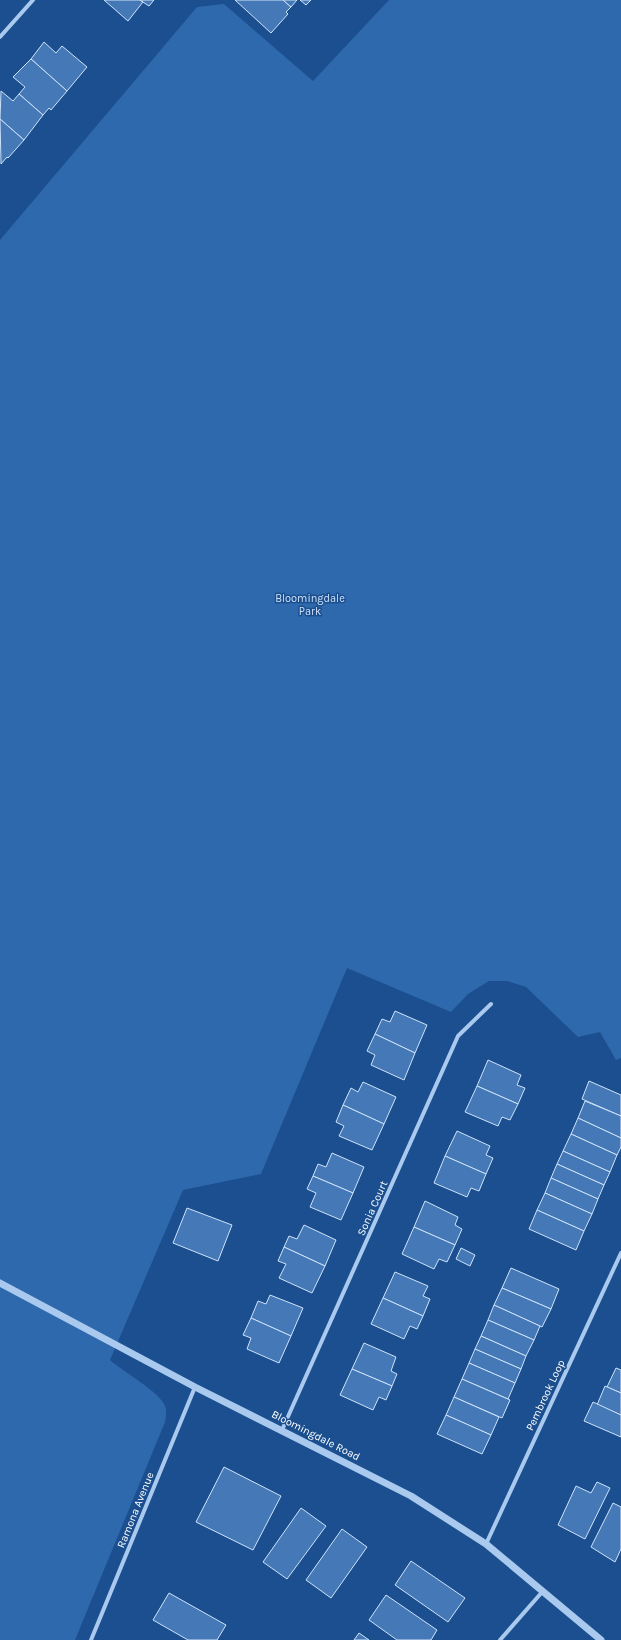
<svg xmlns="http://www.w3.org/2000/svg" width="621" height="1640" font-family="Karla,sans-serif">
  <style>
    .green { fill: #2e69ad }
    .building { fill: #4478b7; stroke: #cfe3fa }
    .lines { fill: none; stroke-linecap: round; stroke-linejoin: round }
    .minor { stroke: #a9c9ee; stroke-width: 4 }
    .tertiary { stroke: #a9c9ee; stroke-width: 7 }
    .labels { text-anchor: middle; stroke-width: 3; stroke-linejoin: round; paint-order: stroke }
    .park-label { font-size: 11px; fill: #cfe3fa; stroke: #1b4f8f }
    .street-label { font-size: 11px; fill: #fff; stroke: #1b4f8f }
  </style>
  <rect width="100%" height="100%" fill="#1b4f8f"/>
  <!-- green -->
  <path class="green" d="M389,0H621V1058L616,1060L600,1032L578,1037L526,987L507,981H489L468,994L451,1012L347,968L261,1174L183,1190L110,1360C122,1371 160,1392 165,1406C167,1412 166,1416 165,1422L75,1640H0V240L197,7L224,4L313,81Z"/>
  <!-- building -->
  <g class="building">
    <path d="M104,0H140L143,2L128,21Z"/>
    <path d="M140,0H154L149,6Z"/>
    <path d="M235,0H283L291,7L286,12L288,14L271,33Z"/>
    <path d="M283,0H297L291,7Z"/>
    <path d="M300,0H311L306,5Z"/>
    <path d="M44,42L56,53L62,46L87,67L67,91L31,59Z"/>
    <path d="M31,59L67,91L51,110L49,108L43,115L19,94L25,87L13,77Z"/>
    <path d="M1,91L13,101L19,94L43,115L24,140L0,119Z"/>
    <path d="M0,119L24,140L8,158L7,157L1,164Z"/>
    <path d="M395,1011L427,1025L415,1053L375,1034L382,1019L390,1022Z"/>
    <path d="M375,1034L415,1053L404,1080L371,1065L375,1055L367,1051Z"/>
    <path d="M488,1060L521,1075L517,1085L525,1088L518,1104L477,1086Z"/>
    <path d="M589,1081L621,1095V1116L582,1099Z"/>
    <path d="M363,1082L396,1097L384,1124L343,1105L351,1088L358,1092Z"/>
    <path d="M477,1086L518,1104L510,1120L502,1117L498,1126L465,1112Z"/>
    <path d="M585,1101L621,1116V1138L578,1118Z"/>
    <path d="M343,1105L384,1124L372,1150L339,1136L344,1126L336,1122Z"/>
    <path d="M578,1118L621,1138V1147L617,1155L571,1134Z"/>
    <path d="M457,1131L490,1146L486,1155L493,1158L486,1174L445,1156Z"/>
    <path d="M571,1134L617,1155L610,1172L563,1151Z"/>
    <path d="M563,1151L610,1172L604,1185L557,1164Z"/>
    <path d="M332,1153L364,1167L353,1193L313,1176L318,1164L326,1167Z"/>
    <path d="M445,1156L486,1174L479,1191L471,1188L467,1197L434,1183Z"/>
    <path d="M557,1164L604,1185L598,1199L551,1178Z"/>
    <path d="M313,1176L353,1193L341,1220L310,1207L316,1193L307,1189Z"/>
    <path d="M551,1178L598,1199L592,1214L545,1193Z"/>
    <path d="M545,1193L592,1214L584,1231L537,1210Z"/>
    <path d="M425,1201L458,1217L455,1225L462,1229L455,1245L414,1227Z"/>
    <path d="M187,1208L232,1225L218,1261L173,1243Z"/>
    <path d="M537,1210L584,1231L576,1250L529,1229Z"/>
    <path d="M304,1225L336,1240L325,1266L284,1247L289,1236L297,1239Z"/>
    <path d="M414,1227L455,1245L447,1262L439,1259L434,1269L402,1254Z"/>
    <path d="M284,1247L325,1266L312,1293L279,1278L286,1264L278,1261Z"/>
    <path d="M461,1248L475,1255L470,1266L456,1259Z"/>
    <path d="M511,1268L559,1289L551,1309L502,1288Z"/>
    <path d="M395,1272L428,1286L423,1296L430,1299L423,1316L383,1298Z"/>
    <path d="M502,1288L551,1309L542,1327L494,1305Z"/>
    <path d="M270,1295L303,1308L291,1336L251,1318L258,1301L266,1304Z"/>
    <path d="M383,1298L423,1316L417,1329L410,1326L404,1339L371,1324Z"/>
    <path d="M494,1305L540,1326L534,1340L488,1320Z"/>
    <path d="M251,1318L291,1336L279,1363L247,1349L251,1338L243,1335Z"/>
    <path d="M488,1320L534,1340L526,1356L481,1336Z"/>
    <path d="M481,1336L526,1356L521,1369L475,1349Z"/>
    <path d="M364,1343L396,1357L391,1371L397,1374L392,1386L352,1369Z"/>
    <path d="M475,1349L521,1369L515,1383L469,1363Z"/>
    <path d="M469,1363L515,1383L508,1399L462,1379Z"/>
    <path d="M616,1368L621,1370V1393L607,1387Z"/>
    <path d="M352,1369L392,1386L386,1400L379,1397L373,1410L340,1395Z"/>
    <path d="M462,1379L510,1400L502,1418L454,1397Z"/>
    <path d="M605,1386L621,1393V1415L597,1405Z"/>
    <path d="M454,1397L499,1417L491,1435L446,1415Z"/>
    <path d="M593,1402L621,1415V1437L584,1421Z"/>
    <path d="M446,1415L491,1435L482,1454L437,1434Z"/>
    <path d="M224,1467L281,1496L253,1550L196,1522Z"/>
    <path d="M597,1482L610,1488L585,1539L558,1525L576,1486L591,1493Z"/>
    <path d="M613,1503L621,1507V1549L615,1562L591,1547Z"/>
    <path d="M301,1508L326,1526L287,1579L263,1562Z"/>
    <path d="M342,1529L367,1547L331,1598L306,1580Z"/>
    <path d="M411,1561L465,1598L448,1622L395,1585Z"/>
    <path d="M169,1593L226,1625L217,1640H188L153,1620Z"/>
    <path d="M386,1595L437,1630L431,1640H397L369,1620Z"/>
    <path d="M359,1633L369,1640H354Z"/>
  </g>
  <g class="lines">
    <!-- minor -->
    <g class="minor">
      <path d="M0,37L33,0"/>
      <path d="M282,1430L458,1036L491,1004"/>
      <path d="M486,1544L621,1253"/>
      <path d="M91,1640L195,1387"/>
      <path d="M500,1640L543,1591"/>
    </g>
    <!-- tertiary -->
    <path class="tertiary" d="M0,1283L195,1387L411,1496L486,1544L601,1640"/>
  </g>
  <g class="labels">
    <!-- park labels -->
    <g class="park-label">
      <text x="310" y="602">Bloomingdale<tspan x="310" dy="13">Park</tspan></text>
    </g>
    <!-- street labels -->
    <g class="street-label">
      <text transform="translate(372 1208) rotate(-66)" y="4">Sonia Court</text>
      <text transform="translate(545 1395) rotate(-65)" y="4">Pembrook Loop</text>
      <text transform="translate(316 1435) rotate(27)" y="4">Bloomingdale Road</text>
      <text transform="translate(135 1510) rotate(-68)" y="4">Ramona Avenue</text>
    </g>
  </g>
</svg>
